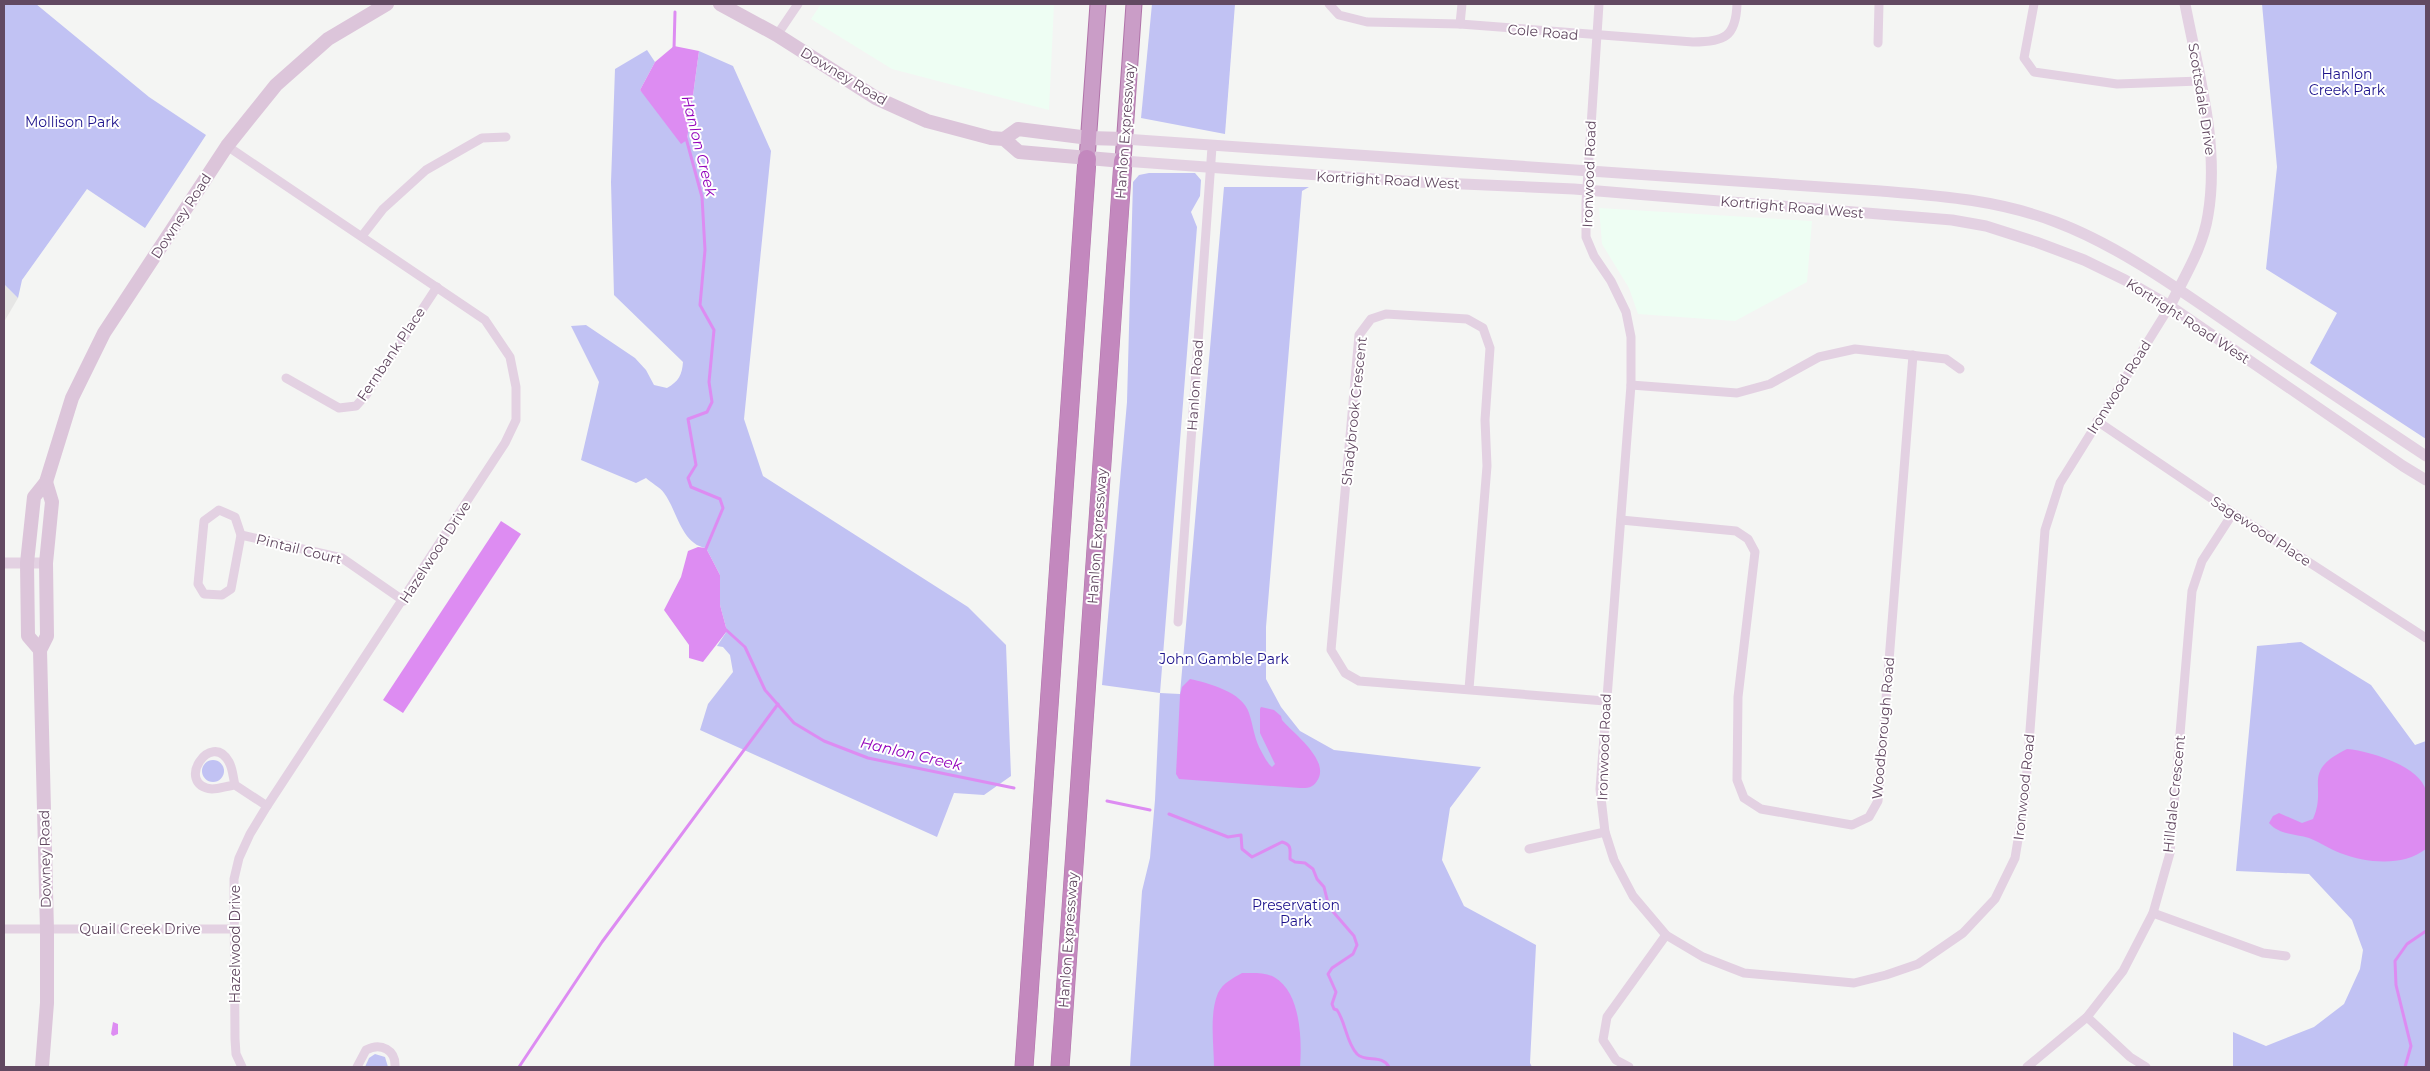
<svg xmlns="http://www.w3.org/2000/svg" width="2430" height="1071" font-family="Montserrat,sans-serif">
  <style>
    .commercial { fill: #eefef3 }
    .education { fill: #e6e6e5 }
    .green { fill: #c1c2f3 }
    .water { fill: #dd8cf2 }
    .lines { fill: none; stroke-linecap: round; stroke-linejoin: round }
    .stream { stroke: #dd8cf2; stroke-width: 3 }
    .trunk-casing { stroke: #b073a9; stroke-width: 17 }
    .motorway-casing { stroke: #b073a9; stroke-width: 19 }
    .minor { stroke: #e3d1e2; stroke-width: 9 }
    .tertiary { stroke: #e3d1e2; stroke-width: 11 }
    .secondary { stroke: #dcc5da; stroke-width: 14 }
    .trunk { stroke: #ca9dc7; stroke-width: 15 }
    .motorway { stroke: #c388be; stroke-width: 18 }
    .labels { text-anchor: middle; stroke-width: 4; stroke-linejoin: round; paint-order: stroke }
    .street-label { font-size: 14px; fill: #624961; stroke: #fff }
    .park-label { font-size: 14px; fill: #1c128b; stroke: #fff }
    .water-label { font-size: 15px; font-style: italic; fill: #9403bb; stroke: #fff }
  </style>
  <rect width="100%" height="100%" fill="#f4f5f3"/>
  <!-- commercial -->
  <g class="commercial">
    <path d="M821,4H1054L1049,110L892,69L811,19Z"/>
    <path d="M1599,208L1812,221L1807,282L1735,321L1638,314L1629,288L1602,244Z"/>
  </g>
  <!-- education -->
  <path class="education" d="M4,284L18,298L4,322Z"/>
  <!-- green -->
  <g class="green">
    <path d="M4,4H36L149,97L206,135L145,228L87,189L22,280L18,298L4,284Z"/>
    <path d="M1152,4H1235L1225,134L1141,118Z"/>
    <path d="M2262,4H2426V439L2310,363L2337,313L2266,269L2277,167Z"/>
    <path d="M647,50L655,62L640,90L687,140L699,51L733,66L771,151L744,419L763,476L968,607L1006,645L1011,776L984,795L954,793L937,837L700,730L708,704L733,672L730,655L723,647L717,646L727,631L720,605V575L706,548C681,544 677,510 664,493C660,487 651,483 646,478L636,483L581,460L599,382L571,326L586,325L635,358L646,370L654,385L667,388C679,381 682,375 683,362L614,295L611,182L615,69Z"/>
    <path d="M1149,173H1195L1201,180L1200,196L1191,212L1197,227L1160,693L1180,694L1224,187H1309L1302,191L1266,627V679L1281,707L1300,731L1334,750L1481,767L1450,808L1442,860L1464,906L1536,945L1530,1063L1532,1067H1130L1142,891L1150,858L1155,800L1160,693L1102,685L1127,402L1133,182L1139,175Z"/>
    <path d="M2301,642L2371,685L2415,745L2426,741V1067H2233V1032L2266,1046L2314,1027L2344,1004L2360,969L2363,950L2352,920L2309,874L2236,871L2257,646Z"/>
    <circle cx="213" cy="771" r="11"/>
    <path d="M375,1054L385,1057L388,1067H365L369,1058Z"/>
  </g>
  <!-- water -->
  <g class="water">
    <path d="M674,46L699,51L687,140L681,144L640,90L655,62Z"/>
    <path d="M501,521L521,534L403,713L383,700Z"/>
    <path d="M698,547L706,548L720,575V605L727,631L703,662L689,658V645L664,610L681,577L688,551Z"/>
    <path d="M1190,679C1208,683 1243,692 1249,713C1253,725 1254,736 1259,747C1263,754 1266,762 1272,767L1275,764L1260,733V709L1261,707L1274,710L1281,716L1282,720C1294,734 1331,761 1317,781C1313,788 1307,788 1300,788L1179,779L1176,774L1180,695L1182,687Z"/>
    <path d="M2347,749C2370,751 2420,766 2426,791V849C2402,867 2367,863 2340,853C2329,849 2320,842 2309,838C2296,834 2279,835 2269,823L2273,816L2279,813L2302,823L2313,819C2328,785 2300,772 2347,749Z"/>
    <path d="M1242,973C1252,973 1265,972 1274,977C1301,992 1302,1040 1300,1067H1214C1214,1045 1209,1014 1218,993C1223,983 1233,978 1242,973Z"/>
    <path d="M113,1022L118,1024V1034L113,1036L111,1034Z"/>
  </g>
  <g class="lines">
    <!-- stream -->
    <g class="stream">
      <path d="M674,49L675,12"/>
      <path d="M686,138L702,197L705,250L700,305L714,330L709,382L712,402L707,412L688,419L696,465L688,478L691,487L720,499L723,508L705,551"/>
      <path d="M724,628L745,647L765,690L794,723L824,741L868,758L1014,788"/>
      <path d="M1107,801L1150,810"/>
      <path d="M1169,814L1228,837L1241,835L1242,849L1252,857L1282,842C1292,845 1290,849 1290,859L1295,862L1305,863L1313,869L1317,879L1324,887L1329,907L1354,936L1357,945L1353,954L1332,968L1328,974L1336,992L1332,1004L1334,1009L1337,1010C1346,1023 1346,1042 1357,1054C1366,1063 1382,1054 1389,1067"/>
      <path d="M519,1067L602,942L778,704"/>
      <path d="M2405,1067L2411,1046L2396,985L2395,961L2407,944L2426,931"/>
    </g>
    <!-- trunk casing -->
    <g class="trunk-casing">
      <g id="trunk">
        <path d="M1087,159L1098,4"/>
        <path d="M1123,161L1134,4"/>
      </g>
    </g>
    <!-- motorway casing -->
    <g class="motorway-casing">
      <g id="motorway">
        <path d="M1024,1067L1087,159"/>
        <path d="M1060,1067L1123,161"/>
      </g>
    </g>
    <!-- minor -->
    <g class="minor">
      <path d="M1329,4L1339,15L1367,22L1460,24L1693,42C1724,42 1736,37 1737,4"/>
      <path d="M1599,4L1586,203V237L1594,256L1611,281L1626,312L1631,337V385L1600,789L1605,832L1614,860L1633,896L1666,935L1703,957L1744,973L1854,983L1886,975L1918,964L1963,933L1995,899L2015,858L2025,797L2045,530L2060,483L2170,306"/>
      <path d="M2034,4L2024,58L2034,72L2117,84L2200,81"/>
      <path d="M1460,24L1462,4"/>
      <path d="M777,35L798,4"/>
      <path d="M1878,43L1879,4"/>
      <path d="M227,146L485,320L510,357L516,387V420L505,443L267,806L250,834L239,858L234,879L235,1039L236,1054L242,1067"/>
      <path d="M362,236L383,209L426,170L482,138L506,137"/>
      <path d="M286,378L339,408L356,406L366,395L437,287"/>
      <path d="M1631,385L1737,393L1770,384L1819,357L1855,349L1946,359L1960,369"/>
      <path d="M2097,421L2233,513L2426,638"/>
      <path d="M219,510L235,517L241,535L231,589L222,595L204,594L198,584L204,521Z"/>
      <path d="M1621,520L1736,531L1748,539L1755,552L1738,697L1737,780L1744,798L1761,809L1852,825L1869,817L1878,801L1913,355"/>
      <path d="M241,535L342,558L404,601"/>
      <path d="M1178,622L1212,147"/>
      <path d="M1469,689L1487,466L1485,420L1490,348L1483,328L1467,319L1386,314L1371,319L1359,335L1331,650L1345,673L1359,681L1605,701"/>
      <path d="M235,785C227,786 219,789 212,789C174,785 211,729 229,762C233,769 233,778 235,785L267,806"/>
      <path d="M1529,849L1605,832"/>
      <path d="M2153,913L2263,953L2286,956"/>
      <path d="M4,929H234"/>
      <path d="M2087,1017L2130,1057L2146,1067"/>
      <path d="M357,1067L366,1050C381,1042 396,1050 395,1067"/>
      <path d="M1629,1067L1616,1060L1603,1040L1607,1017L1666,935"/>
      <path d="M2027,1067L2087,1017L2123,971L2153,913L2170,853L2192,591L2202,561L2233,513"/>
    </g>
    <!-- tertiary -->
    <g class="tertiary">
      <path d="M1124,139L1881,191C1942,196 1998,200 2056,222C2120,246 2184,293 2241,332C2302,374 2364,415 2426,456"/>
      <path d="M1123,161L1417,182L1574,189L1952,220L1986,226L2036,242L2084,260L2125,280L2170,306L2403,466L2426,480"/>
      <path d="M2170,306C2184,277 2203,248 2208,215C2220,145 2198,72 2185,4"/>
      <path d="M4,563H46"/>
    </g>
    <!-- secondary -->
    <g class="secondary">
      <path d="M720,4L777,35L876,98L927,121L991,138L1004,139L1019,152L1123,161"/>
      <path d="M1004,139L1018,129L1089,138L1124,139"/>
      <path d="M40,650L28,636L27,563L34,497L46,482L72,398L104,333L227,146L276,85L328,39L387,4"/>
      <path d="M42,1067L47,1003V930L40,650L47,636L46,563L52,502L46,482"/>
    </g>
    <!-- trunk -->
    <use href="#trunk" class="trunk"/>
    <!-- motorway -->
    <use href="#motorway" class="motorway"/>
  </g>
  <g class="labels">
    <!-- street labels -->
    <g class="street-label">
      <text transform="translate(1543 32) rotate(5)" y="5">Cole Road</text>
      <text transform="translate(844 76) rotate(31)" y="5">Downey Road</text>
      <text transform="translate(2202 99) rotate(81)" y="5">Scottsdale Drive</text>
      <text transform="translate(1125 131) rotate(-86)" y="5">Hanlon Expressway</text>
      <text transform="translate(1589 174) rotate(-88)" y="5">Ironwood Road</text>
      <text transform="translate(1388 180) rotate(3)" y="5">Kortright Road West</text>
      <text transform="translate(1792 207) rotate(5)" y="5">Kortright Road West</text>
      <text transform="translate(181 216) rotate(-57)" y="5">Downey Road</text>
      <text transform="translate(2188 321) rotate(33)" y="5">Kortright Road West</text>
      <text transform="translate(391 354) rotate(-56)" y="5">Fernbank Place</text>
      <text transform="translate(1195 385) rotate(-86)" y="5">Hanlon Road</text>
      <text transform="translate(2119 387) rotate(-58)" y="5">Ironwood Road</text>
      <text transform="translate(1354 411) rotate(-84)" y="5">Shadybrook Crescent</text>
      <text transform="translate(2261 531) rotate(33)" y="5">Sagewood Place</text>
      <text transform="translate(1097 536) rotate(-86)" y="5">Hanlon Expressway</text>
      <text transform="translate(299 549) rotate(14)" y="5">Pintail Court</text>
      <text transform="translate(435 552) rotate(-57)" y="5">Hazelwood Drive</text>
      <text transform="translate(1883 728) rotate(-85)" y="5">Woodborough Road</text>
      <text transform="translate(1604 747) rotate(-88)" y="5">Ironwood Road</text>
      <text transform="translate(2024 787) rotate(-84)" y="5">Ironwood Road</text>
      <text transform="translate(2174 794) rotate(-84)" y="5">Hilldale Crescent</text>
      <text transform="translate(45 859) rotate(-91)" y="5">Downey Road</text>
      <text x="140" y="934">Quail Creek Drive</text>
      <text transform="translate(1068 940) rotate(-86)" y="5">Hanlon Expressway</text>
      <text transform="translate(235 944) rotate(-90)" y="5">Hazelwood Drive</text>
    </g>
    <!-- park labels -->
    <g class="park-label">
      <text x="2347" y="79">Hanlon<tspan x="2347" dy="16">Creek Park</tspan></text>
      <text x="72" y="127">Mollison Park</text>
      <text x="1224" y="664">John Gamble Park</text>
      <text x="1296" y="910">Preservation<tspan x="1296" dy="16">Park</tspan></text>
    </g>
    <!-- water labels -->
    <g class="water-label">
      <text transform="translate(699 146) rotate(76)" y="5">Hanlon Creek</text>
      <text transform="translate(911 754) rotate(13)" y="5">Hanlon Creek</text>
    </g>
  </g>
  <!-- border -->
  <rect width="2430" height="1071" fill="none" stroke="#624961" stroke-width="10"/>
</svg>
